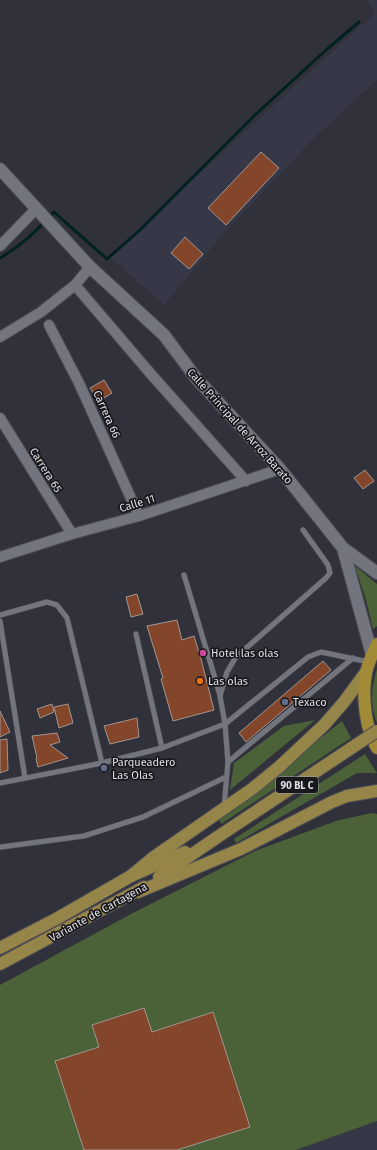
<svg xmlns="http://www.w3.org/2000/svg" width="377" height="1150" font-family="'Fira Sans',sans-serif">
  <style>
    .built { fill: #363847 }
    .green { fill: #4b6137 }
    .lines { fill: none; stroke-linecap: round; stroke-linejoin: round }
    .stream { stroke: #012022; stroke-width: 3 }
    .building { fill: #83462a; stroke: #a29691 }
    .service-casing { stroke: #4c4c54; stroke-width: 6 }
    .minor-casing { stroke: #4c4c54; stroke-width: 12 }
    .tertiary-casing { stroke: #4c4c54; stroke-width: 14 }
    .primary-casing { stroke: #4c4c54; stroke-width: 14 }
    .trunk-casing { stroke: #4c4c54; stroke-width: 14 }
    .service { stroke: #72747e; stroke-width: 5 }
    .minor { stroke: #72747e; stroke-width: 10 }
    .tertiary { stroke: #72747e; stroke-width: 12 }
    .primary { stroke: #968548; stroke-width: 12 }
    .trunk { stroke: #a28b36; stroke-width: 12 }
    .primary-bridge-casing { stroke: #4c4c54; stroke-width: 14; stroke-linecap: butt }
    .primary-bridge { stroke: #968548; stroke-width: 12 }
    .hotel-dot { fill: #d1479c; stroke: #19191d; stroke-width: 1.5 }
    .food-dot { fill: #e8710a; stroke: #19191d; stroke-width: 1.5 }
    .service-dot { fill: #5c6f8a; stroke: #19191d; stroke-width: 1.5 }
    .labels { text-anchor: middle; stroke-width: 3.5; stroke-linejoin: round; paint-order: stroke }
    .shield { fill: #19191d; stroke: #a4a4aa; stroke-width: 1 }
    .shield-label { font-size: 10px; font-weight: bold; fill: #dfdfe6 }
    .street-label { font-size: 11px; fill: #dfdfe6; stroke: #19191d }
    .poi-label { font-size: 11px; fill: #dfdfe6; stroke: #19191d; text-anchor: start }
  </style>
  <rect width="100%" height="100%" fill="#30313a"/>
  <!-- built -->
  <g class="built">
    <path d="M367,0H377V80L316,136L224,233L164,305L109,256L375,13Z"/>
    <path d="M377,1121V1150H296Z"/>
  </g>
  <!-- green -->
  <g class="green">
    <path d="M355,566L377,584V626L373,629L366,600Z"/>
    <path d="M377,669V723C370,706 371,687 377,669Z"/>
    <path d="M315,720L230,790L234,763L284,726Z"/>
    <path d="M342,721L351,738L221,824L219,818Z"/>
    <path d="M365,754L377,773H357L236,843L234,839Z"/>
    <path d="M371,813L377,814V1121L296,1150H0V985L131,914L255,851L336,821Z"/>
  </g>
  <g class="lines">
    <!-- stream -->
    <g class="stream">
      <path d="M49,217L54,212L107,259L141,229L255,115L326,50L359,22"/>
      <path d="M0,258C17,248 32,236 45,221"/>
    </g>
  </g>
  <!-- building -->
  <g class="building">
    <path d="M261,152L279,168L226,225L208,208Z"/>
    <path d="M185,237L203,254L189,269L171,253Z"/>
    <path d="M104,380L112,393L99,401L90,388Z"/>
    <path d="M365,470L374,481L363,489L354,478Z"/>
    <path d="M137,594L143,614L131,617L126,597Z"/>
    <path d="M177,620L182,640L194,636L201,659L214,710L173,721L161,679L163,678L147,626Z"/>
    <path d="M323,661L331,670L246,742L239,733Z"/>
    <path d="M52,704L54,712L40,718L37,709Z"/>
    <path d="M68,704L73,723L59,728L54,707Z"/>
    <path d="M0,711L10,732L0,737Z"/>
    <path d="M137,718L139,737L110,744L104,726Z"/>
    <path d="M57,733L60,742L50,745L68,758L38,767L36,759L37,758L32,736Z"/>
    <path d="M7,739L8,770L0,773V740Z"/>
    <path d="M144,1008L152,1032L213,1012L250,1127L177,1150H84L55,1061L99,1047L92,1025Z"/>
  </g>
  <g class="lines">
    <!-- service casing -->
    <g class="service-casing">
      <g id="service">
        <path d="M184,575L220,695"/>
        <path d="M0,615L47,602L57,605L67,618L102,763"/>
        <path d="M0,621L25,778"/>
        <path d="M136,634L162,748"/>
        <path d="M228,762L353,658"/>
        <path d="M0,783L102,763L162,748L225,724L308,657L321,652L369,662"/>
        <path d="M224,807L228,762L225,724L220,696L227,672L236,657L326,578L330,573L328,565L303,530"/>
        <path d="M1,847L84,836L143,817L226,777"/>
      </g>
    </g>
    <!-- minor casing -->
    <g class="minor-casing">
      <g id="minor">
        <path d="M0,246L36,209"/>
        <path d="M75,285L150,373L246,481"/>
        <path d="M49,325L79,383L139,516"/>
        <path d="M0,337L41,312L75,285L90,267"/>
        <path d="M0,418L72,534"/>
        <path d="M0,557L72,534L139,516L280,469"/>
      </g>
    </g>
    <!-- tertiary casing -->
    <g class="tertiary-casing">
      <g id="tertiary">
        <path d="M0,169L90,267L164,335L196,378L280,469L343,548L377,573"/>
        <path d="M343,548L372,655"/>
      </g>
    </g>
    <!-- primary casing -->
    <g class="primary-casing">
      <g id="primary">
        <path d="M131,876L154,857L252,789L279,767L324,725L344,702L366,672"/>
        <path d="M159,877L216,838"/>
        <path d="M138,892L241,849L332,802L347,796L377,791"/>
        <path d="M0,948L56,919L131,876L185,852"/>
        <path d="M0,964L144,887"/>
      </g>
    </g>
    <!-- trunk casing -->
    <g class="trunk-casing">
      <path id="trunk" d="M377,644C373,653 368,663 366,673C362,695 365,729 377,748"/>
    </g>
    <!-- service -->
    <use href="#service" class="service"/>
    <!-- minor -->
    <use href="#minor" class="minor"/>
    <!-- tertiary -->
    <use href="#tertiary" class="tertiary"/>
    <!-- primary -->
    <use href="#primary" class="primary"/>
    <!-- trunk -->
    <use href="#trunk" class="trunk"/>
    <!-- primary-bridge casing -->
    <g class="primary-bridge-casing">
      <path id="primary-bridge" d="M216,838L377,731"/>
    </g>
    <!-- primary-bridge -->
    <use href="#primary-bridge" class="primary-bridge"/>
  </g>
  <!-- markers -->
  <circle class="hotel-dot" cx="203" cy="653" r="4"/>
  <circle class="food-dot" cx="200" cy="681" r="4"/>
  <g class="service-dot">
    <circle cx="285" cy="702" r="4"/>
    <circle cx="104" cy="768" r="4"/>
  </g>
  <g class="labels">
    <!-- shield labels -->
    <rect class="shield" x="276" y="777" width="42" height="16" rx="3"/>
    <g class="shield-label">
      <text x="297" y="789">90 BL C</text>
    </g>
    <!-- street labels -->
    <g class="street-label">
      <text transform="translate(107 414) rotate(66)" y="4">Carrera 66</text>
      <text transform="translate(240 426) rotate(48)" y="4">Calle Principal de Arroz Barato</text>
      <text transform="translate(46 470) rotate(58)" y="4">Carrera 65</text>
      <text transform="translate(137 503) rotate(-17)" y="4">Calle 11</text>
      <text transform="translate(98 912) rotate(-29)" y="4">Variante de Cartagena</text>
    </g>
    <!-- poi labels -->
    <g class="poi-label">
      <text x="211" y="657">Hotel las olas</text>
      <text x="208" y="685">Las olas</text>
      <text x="293" y="706">Texaco</text>
      <text x="112" y="766">Parqueadero<tspan x="112" dy="13">Las Olas</tspan></text>
    </g>
  </g>
</svg>
